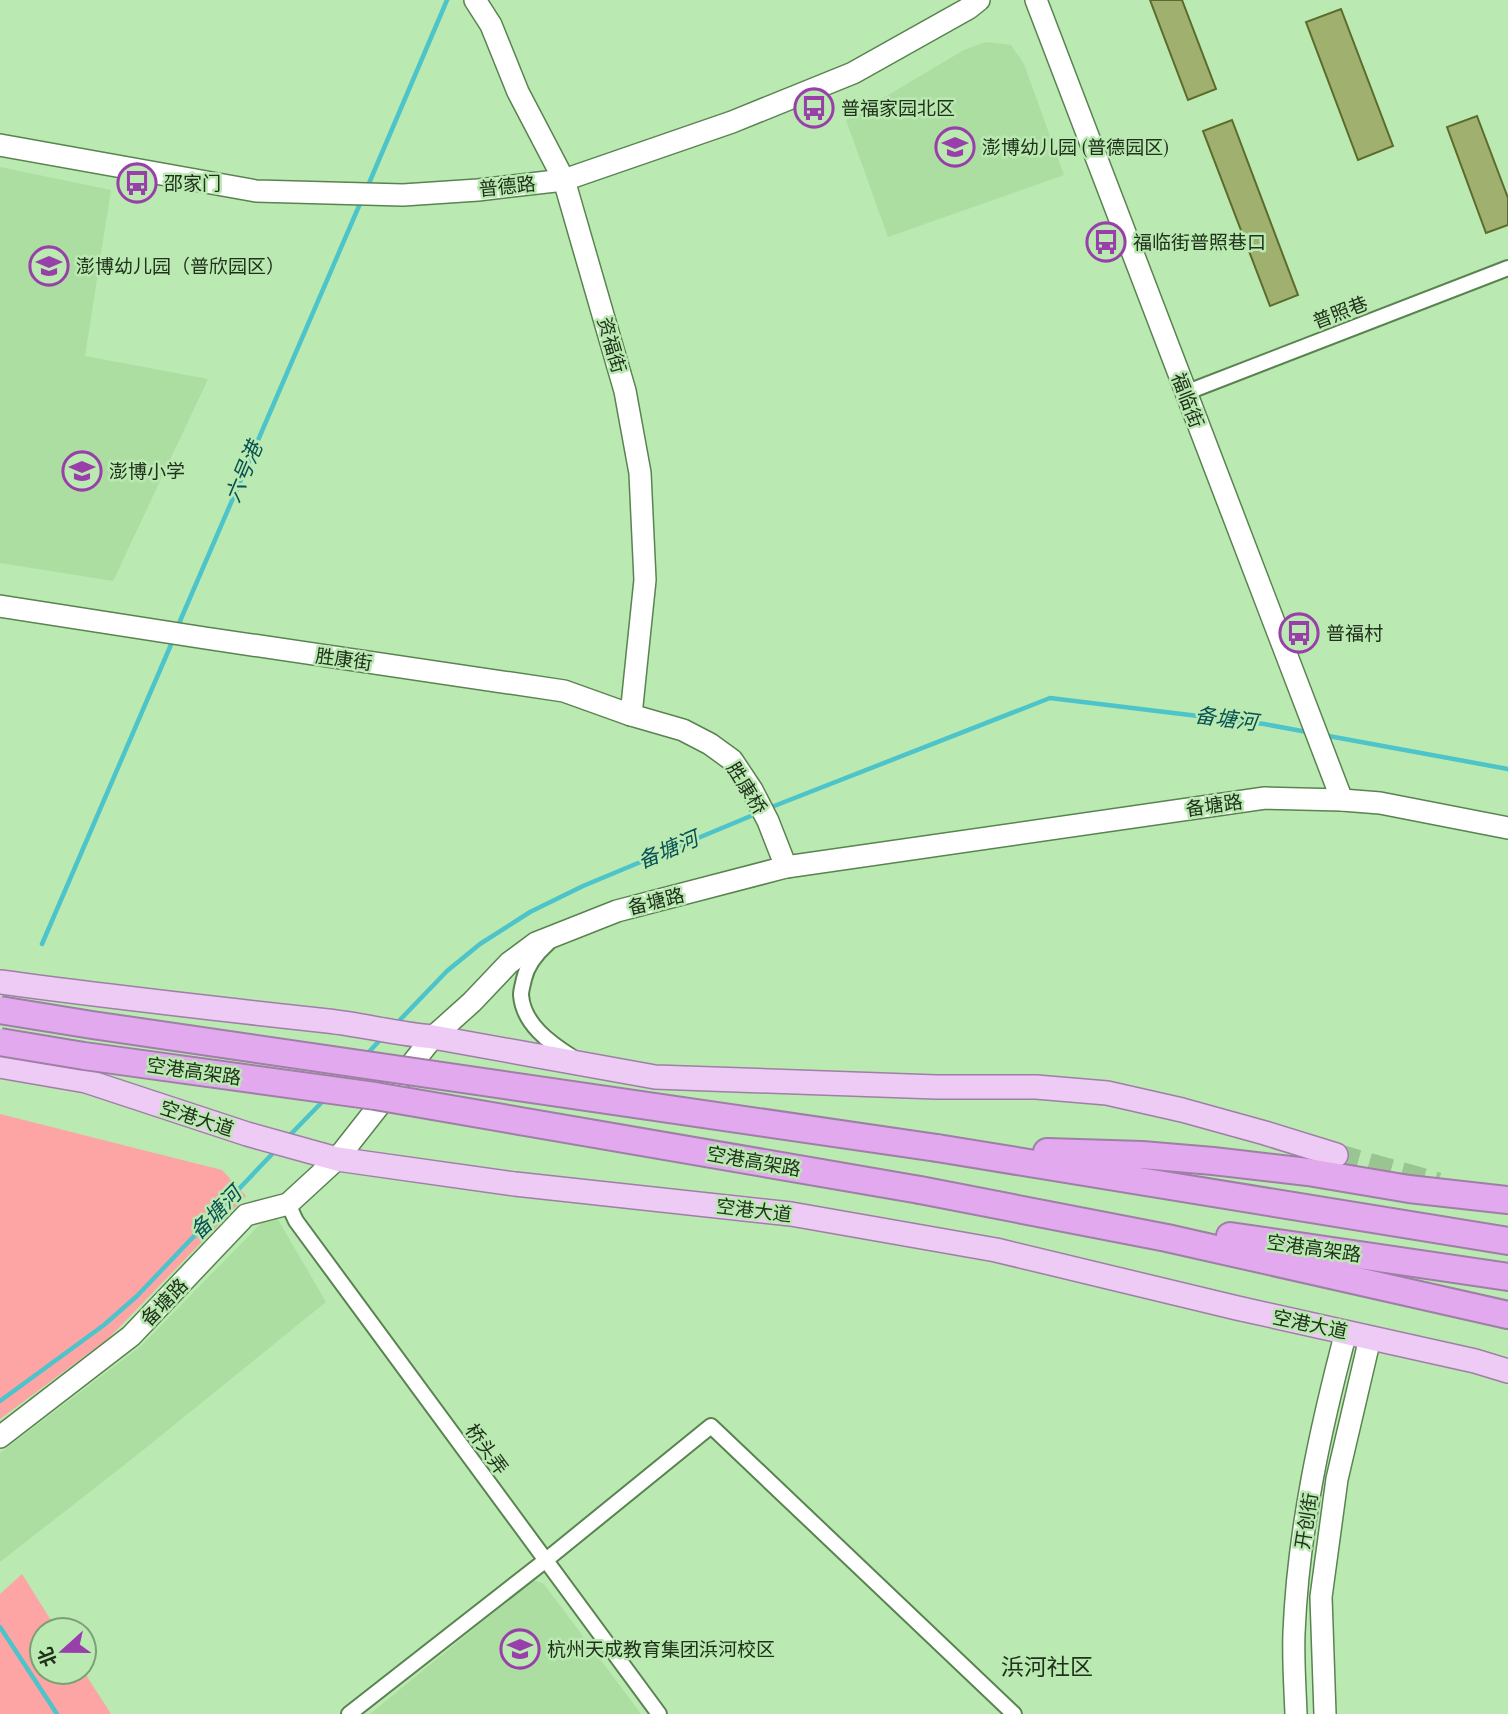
<svg xmlns="http://www.w3.org/2000/svg" width="1508" height="1714" font-family="'Playfair Display','Noto Sans SC',serif">
  <style>
    .built { fill: #acdea1 }
    .green { fill: #fda5a5 }
    .lines { fill: none; stroke-linecap: round; stroke-linejoin: round }
    .stream { stroke: #4dc3ca; stroke-width: 4.5 }
    .building { fill: #9fb06f; stroke: #5d6b2c; stroke-width: 2 }
    .primary-tunnel { stroke: #9bc493; stroke-width: 23; stroke-dasharray: 23 11; stroke-linecap: butt }
    .street-casing { stroke: #598350; stroke-width: 18 }
    .secondary-casing { stroke: #598350; stroke-width: 24 }
    .primary-casing { stroke: #9e7fa5; stroke-width: 26 }
    .highway-casing { stroke: #9e7fa5; stroke-width: 30 }
    .street { stroke: #fff; stroke-width: 14 }
    .secondary { stroke: #fff; stroke-width: 21 }
    .primary { stroke: #eecbf5; stroke-width: 23 }
    .highway { stroke: #e2a9ef; stroke-width: 26 }
    .highway-bridge-casing { stroke: #9e7fa5; stroke-width: 30; stroke-linecap: butt }
    .highway-bridge { stroke: #e2a9ef; stroke-width: 26 }
    .labels { text-anchor: middle; stroke-width: 5; stroke-linejoin: round; paint-order: stroke }
    .poi-label { font-size: 19px; fill: #20321c; stroke: #bae9b1; text-anchor: start }
    .street-label { font-size: 19px; fill: #20321c; stroke: #bae9b1 }
    .water-label { font-size: 21px; font-style: italic; fill: #085154; stroke: #bae9b1 }
    .quarter-label { font-size: 23px; fill: #20321c; stroke: #bae9b1 }
  </style>
  <rect width="100%" height="100%" fill="#bae9b1"/>
  <!-- built -->
  <g class="built">
    <path d="M986,42L1011,45L1024,64L1064,175L888,237L846,120L964,50Z"/>
    <path d="M0,167L111,190L85,356L208,379L113,581L0,563Z"/>
    <path d="M273,1211L326,1302L137,1455L0,1562V1453L141,1346Z"/>
    <path d="M533,1580L544,1584L641,1714H370Z"/>
  </g>
  <!-- green -->
  <g class="green">
    <path d="M0,1114L222,1170L246,1196L109,1338L0,1419Z"/>
    <path d="M22,1574L57,1630H42V1672H84L111,1714H0V1594Z"/>
  </g>
  <g class="lines">
    <!-- stream -->
    <g class="stream">
      <path d="M367,188L447,0"/>
      <path d="M177,628L362,199"/>
      <path d="M1323,735L1508,769"/>
      <path d="M769,808L1050,698L1264,724L1307,732"/>
      <path d="M42,944L173,640"/>
      <path d="M395,1025L447,971L480,944L530,912L583,886L758,813"/>
      <path d="M366,1055L382,1038"/>
      <path d="M289,1136L324,1100"/>
      <path d="M0,1401L104,1325L137,1296L276,1150"/>
      <path d="M0,1627L57,1714"/>
    </g>
  </g>
  <!-- building -->
  <g class="building">
    <path d="M1150,0H1182L1216,89L1188,100Z"/>
    <path d="M1341,9L1393,146L1358,160L1306,22Z"/>
    <path d="M1477,116L1508,198V225L1486,233L1447,127Z"/>
    <path d="M1232,120L1298,295L1270,306L1203,131Z"/>
  </g>
  <g class="lines">
    <!-- primary-tunnel -->
    <path class="primary-tunnel" d="M1336,1155L1438,1184"/>
    <!-- street casing -->
    <g class="street-casing">
      <g id="street">
        <path d="M1185,393L1508,268"/>
        <path d="M548,943C538,952 527,965 524,979C523,984 521,990 521,995C523,1024 550,1043 572,1057"/>
        <path d="M288,1204L296,1221L659,1714"/>
        <path d="M349,1714L546,1560L711,1426L1014,1714"/>
      </g>
    </g>
    <!-- secondary casing -->
    <g class="secondary-casing">
      <g id="secondary">
        <path d="M475,0L491,25L518,92L564,180L625,391L640,473L645,580L631,715"/>
        <path d="M1036,0L1342,800"/>
        <path d="M0,145L256,191L403,195L478,190L564,180L732,122L853,73L969,8L979,0"/>
        <path d="M0,606L205,638L564,691L631,715L683,730L710,744L732,760L752,790L768,821L786,867"/>
        <path d="M0,1437L131,1336L246,1215L288,1204L337,1159L433,1037L472,1002L509,963L536,943L617,911L786,867L1265,798L1342,800L1380,803L1508,828"/>
        <path d="M1296,1714C1295,1687 1293,1660 1294,1633C1298,1532 1320,1430 1346,1332"/>
        <path d="M1325,1714L1321,1597L1337,1479L1370,1338"/>
      </g>
    </g>
    <!-- primary casing -->
    <g class="primary-casing">
      <g id="primary">
        <path d="M0,982C109,997 218,1009 328,1021C363,1025 398,1034 433,1037L655,1077L936,1087H1036L1107,1093L1182,1110L1265,1133L1336,1155"/>
        <path d="M0,1066L86,1081L247,1134L337,1159L515,1184L791,1214L996,1250L1237,1308L1475,1361L1508,1371"/>
      </g>
    </g>
    <!-- highway casing -->
    <g class="highway-casing">
      <g id="highway">
        <path d="M937,1148L1508,1241"/>
        <path d="M1047,1152L1142,1155L1213,1161L1308,1172L1409,1189L1508,1200"/>
        <path d="M920,1190L1167,1238L1508,1315"/>
        <path d="M1230,1236L1508,1277"/>
      </g>
    </g>
    <!-- street -->
    <use href="#street" class="street"/>
    <!-- secondary -->
    <use href="#secondary" class="secondary"/>
    <!-- primary -->
    <use href="#primary" class="primary"/>
    <!-- highway -->
    <use href="#highway" class="highway"/>
    <!-- highway-bridge casing -->
    <g class="highway-bridge-casing">
      <g id="highway-bridge">
        <path d="M0,1010L92,1025L937,1148"/>
        <path d="M0,1042L84,1056L375,1096L920,1190"/>
      </g>
    </g>
    <!-- highway-bridge -->
    <use href="#highway-bridge" class="highway-bridge"/>
  </g>
  <!-- icons -->
  <defs>
    <g id="bus-ring" transform="scale(2.0125)"><circle r="9.5" fill="#bae9b1" stroke="#983faa" stroke-width="1.5"/><path d="M-5-6H5V4H4V6H2V4H-2V6H-4V4H-5ZM-3.5-4V0h7V-4ZM-3.5 1.2v1.5H-2V1.2ZM2 1.2v1.5H3.5V1.2Z" fill="#983faa"/></g>
    <g id="school-ring" transform="scale(2.0125)"><circle r="9.5" fill="#bae9b1" stroke="#983faa" stroke-width="1.5"/><path d="M0-5L7-2L0 1L-7-2ZM-4 1L0 2.5L4 1V4Q0 6-4 4Z" fill="#983faa"/></g>
  </defs>
  <g fill-rule="evenodd">
    <use href="#bus-ring" x="814" y="108"/>
    <use href="#school-ring" x="955" y="147"/>
    <use href="#bus-ring" x="137" y="183"/>
    <use href="#bus-ring" x="1106" y="242"/>
    <use href="#school-ring" x="49" y="266"/>
    <use href="#school-ring" x="82" y="471"/>
    <use href="#bus-ring" x="1299" y="633"/>
    <use href="#school-ring" x="520" y="1649"/>
  </g>
  <g class="labels">
    <!-- poi labels -->
    <g class="poi-label">
      <text x="841" y="115">普福家园北区</text>
      <text x="982" y="154">澎博幼儿园 (普德园区)</text>
      <text x="164" y="190">邵家门</text>
      <text x="1133" y="249">福临街普照巷口</text>
      <text x="76" y="273">澎博幼儿园（普欣园区）</text>
      <text x="109" y="478">澎博小学</text>
      <text x="1326" y="640">普福村</text>
      <text x="547" y="1656">杭州天成教育集团浜河校区</text>
    </g>
    <!-- street labels -->
    <g class="street-label">
      <text transform="translate(507 186) rotate(-6)" y="7">普德路</text>
      <text transform="translate(1340 312) rotate(-21)" y="7">普照巷</text>
      <text transform="translate(612 345) rotate(74)" y="7">资福街</text>
      <text transform="translate(1188 400) rotate(69)" y="7">福临街</text>
      <text transform="translate(344 659) rotate(8)" y="7">胜康街</text>
      <text transform="translate(747 788) rotate(58)" y="7">胜康桥</text>
      <text transform="translate(1214 805) rotate(-8)" y="7">备塘路</text>
      <text transform="translate(656 901) rotate(-14)" y="7">备塘路</text>
      <text transform="translate(194 1071) rotate(8)" y="7">空港高架路</text>
      <text transform="translate(197 1118) rotate(18)" y="7">空港大道</text>
      <text transform="translate(754 1161) rotate(10)" y="7">空港高架路</text>
      <text transform="translate(754 1210) rotate(7)" y="7">空港大道</text>
      <text transform="translate(1314 1248) rotate(8)" y="7">空港高架路</text>
      <text transform="translate(164 1302) rotate(-46)" y="7">备塘路</text>
      <text transform="translate(1310 1324) rotate(12)" y="7">空港大道</text>
      <text transform="translate(487 1449) rotate(54)" y="7">桥头弄</text>
      <text transform="translate(1306 1521) rotate(-81)" y="7">开创街</text>
    </g>
    <!-- water labels -->
    <g class="water-label">
      <text transform="translate(244 472) rotate(-67)" y="7">六号港</text>
      <text transform="translate(1226 719) rotate(7)" y="7">备塘河</text>
      <text transform="translate(668 850) rotate(-23)" y="7">备塘河</text>
      <text transform="translate(216 1213) rotate(-46)" y="7">备塘河</text>
    </g>
    <!-- quarter labels -->
    <g class="quarter-label">
      <text x="1047" y="1675">浜河社区</text>
    </g>
  </g>
  <!-- north arrow -->
  <g transform="translate(63 1651) rotate(249)"><circle r="33" fill="#bae9b1" stroke="#7ca075" stroke-width="2"/>
  <path d="M0-5L12 26L0 18L-12 26Z" fill="#983faa"/>
  <text y="-10" font-size="19" font-weight="bold" text-anchor="middle" fill="#20321c">北</text>
  </g>
</svg>
